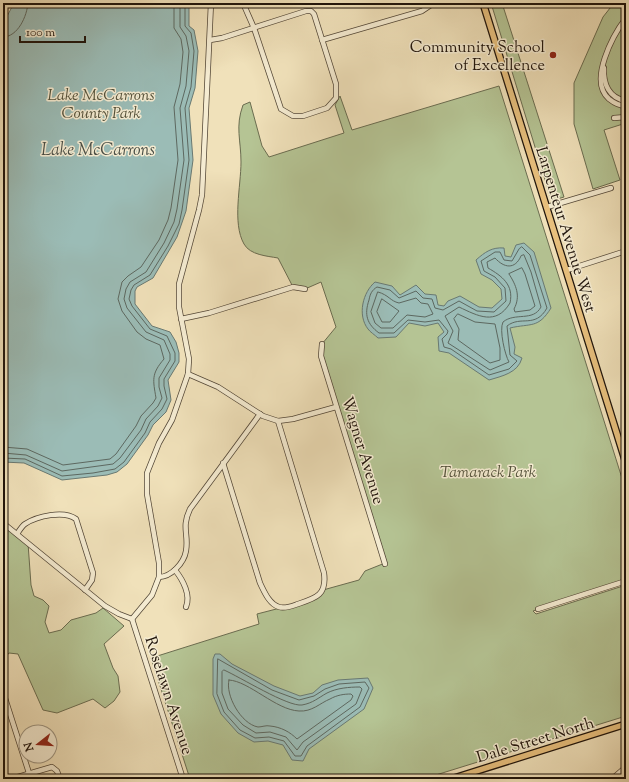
<svg xmlns="http://www.w3.org/2000/svg" width="629" height="782" font-family="'Sorts Mill Goudy',serif">
  <style>
    .green { fill: #b5c494; stroke: #6a6c50 }
    .water { fill: #9bbcb6; stroke: #697972 }
    .lines { fill: none; stroke-linecap: round; stroke-linejoin: round }
    .shore { stroke: #5d6860; stroke-width: 1 }
    .minor-casing { stroke: #534737; stroke-width: 6 }
    .major-casing { stroke: #1f140b; stroke-width: 8 }
    .minor { stroke: #f5ecd2; stroke-width: 4.5 }
    .major { stroke: #e8c07d; stroke-width: 5.5 }
    .poi-dot { fill: #8f2418; stroke: #f5ecd2; stroke-width: 1.5 }
    .labels { text-anchor: middle; stroke-width: 3; stroke-linejoin: round; paint-order: stroke }
    .poi-label { font-size: 16px; fill: #1f140b; stroke: #f5ecd2; text-anchor: end }
    .park-label { font-size: 16px; font-style: italic; fill: #54523b; stroke: #f5ecd2 }
    .street-label { font-size: 16px; fill: #1f140b; stroke: #f5ecd2 }
    .water-label { font-size: 17px; font-style: italic; fill: #4a4f47; stroke: #f5ecd2 }
  </style>
  <rect width="100%" height="100%" fill="#f0e1ba"/>
  <filter id="stains"><feTurbulence type="fractalNoise" baseFrequency=".005" numOctaves="4"/><feColorMatrix values="0 0 0 0 .2 0 0 0 0 .09 0 0 0 0 .02 0 0 0 .5 -.17"/></filter>
  <radialGradient id="worn" r=".72"><stop offset=".6" stop-color="#630" stop-opacity="0"/><stop offset="1" stop-color="#630" stop-opacity=".3"/></radialGradient>
  <!-- green -->
  <g class="green">
    <path d="M491,3H502L564,197L554,200L550,196Z"/>
    <path d="M614,3H626V123L604,130L620,180L593,189L574,124V83L603,17Z"/>
    <path d="M499,86L626,491V579L533,611L536,614L626,585V716L423,779H190L151,658L259,624L257,614L315,599L323,590L359,580L365,571L385,563L321,356L322,344L336,327L321,282L305,289L293,287L278,258C267,256 250,255 244,244C232,223 241,186 241,162C241,140 235,127 243,105L250,102L262,146L269,157L344,133L335,105L340,96L352,130Z"/>
    <path d="M3,523L28,543L31,585L34,596L43,600L49,606L45,622L49,633L61,630L71,620L96,613L103,608L124,626L104,644L113,668L118,676L120,692L114,701L105,708L93,699L57,713L43,710L18,654L9,653L3,660Z"/>
  </g>
  <!-- water -->
  <g class="water">
    <path d="M14,3H189V26L194,30L198,51L195,88L189,108L193,160L186,211L177,237L153,278L137,287L135,291V304L152,326L170,332L176,342L179,353V362L168,380L171,400L166,412L153,425L148,435L127,464L117,472L107,475L62,480L24,463L3,462V24Z"/>
    <path d="M524,243L534,252L551,308C538,329 531,323 510,328L515,347L514,354L522,358C518,373 502,376 489,380L449,353L439,351L438,337L444,332L438,323L425,326L409,323L396,337L378,338C375,335 370,332 368,329C357,315 363,292 375,282L392,286L400,295L416,285L425,294L436,295L438,305L444,306L448,301L460,296L479,307L492,308L502,299L501,289L492,280L481,274L476,260C485,252 492,247 504,248L505,256L511,257L516,245Z"/>
    <path d="M215,654H220L232,664L274,686L300,696L313,693L322,685L338,680L368,678L373,688L364,709L309,749L303,761L292,760L283,745L268,741L254,742L238,733L221,714L213,695V659Z"/>
  </g>
  <g class="lines">
    <!-- shore -->
    <g class="shore">
      <path d="M3,37C18,37 27,16 28,3"/>
      <path d="M522,247L530,255L547,308C535,329 521,315 507,326L510,355L517,361L509,369L489,375L451,349L444,347L442,339L447,334L448,331L439,320L425,322L408,320L394,333H379C367,324 364,315 369,300C370,294 372,290 377,287L390,290L399,298L416,291L423,298L432,299L435,308L443,310L459,301L477,311L494,312L506,301L505,288L495,277L484,271L481,261L495,252H500L504,260L512,261L519,249Z"/>
      <path d="M524,255L531,272L541,307C533,322 515,312 503,322C499,330 505,355 509,362L490,370L448,343L453,331L445,316L459,307C478,316 496,326 510,303C514,285 502,276 488,268L487,262L495,258C504,268 515,270 521,256Z"/>
      <path d="M522,268L525,274L535,306L530,310L515,312L514,309C521,296 516,285 509,274Z"/>
      <path d="M378,292C389,295 390,301 399,303L416,298L421,303L428,304L433,314L425,317L407,315L393,328H381L375,323L371,312Z"/>
      <path d="M382,299L399,311L390,322H382L377,312Z"/>
      <path d="M458,314L475,322L495,324L500,348V360L490,363L458,340L459,329L454,319Z"/>
      <path d="M3,447L27,449L63,465L110,459L116,454L136,426L141,416L153,403L156,398C153,380 151,374 164,359L160,345L146,339L137,332L122,311L118,299L122,282L128,276L141,267L159,240L168,220L171,208L178,160L174,107L180,84L183,52L181,39L174,28V3"/>
      <path d="M3,453L26,455L62,471L113,464L120,458L141,430L146,419L158,406L162,398L159,387V378L170,360V354L164,340L146,332L127,308L124,299L126,289L130,282L146,272L164,243L174,222L177,209L184,160L180,108L186,86L189,51L186,36L180,27V3"/>
      <path d="M3,458L25,459L62,476L93,473L115,469L124,462L145,433L150,422L162,409L167,399L164,386V379L175,361V353L167,336L150,329L132,306L129,299L131,290L134,285L150,275L168,246L179,224L182,210L189,160L185,108L191,87L194,51L191,33L185,26V3"/>
      <path d="M218,659L272,690L299,700L314,696L325,689L339,684L365,682L369,688L360,707L307,746L301,756H295L284,741L269,737L255,738L240,730L224,712L217,694Z"/>
      <path d="M224,670C240,677 288,707 302,705C313,703 318,698 327,693C337,688 349,687 360,687L362,689L356,704L303,742L297,750L286,737L270,732L256,733L243,725L228,709L222,693V672Z"/>
      <path d="M229,680C249,681 276,710 299,711C312,712 320,703 330,699C337,695 344,694 351,694L353,696L351,700L297,739C290,732 281,727 270,726C266,725 262,727 258,727C241,724 225,695 229,680Z"/>
    </g>
    <!-- minor casing -->
    <g class="minor-casing">
      <g id="minor">
        <path d="M626,18C613,35 588,81 609,99C614,103 620,106 626,106"/>
        <path d="M210,40L222,38L306,11H311L314,14L336,84V98L327,108L303,116H293L281,109L254,28L243,3"/>
        <path d="M322,40L422,11L434,3"/>
        <path d="M604,68C603,84 609,98 626,101"/>
        <path d="M614,118L626,117"/>
        <path d="M547,207L611,188"/>
        <path d="M567,270L626,251"/>
        <path d="M181,319L209,313L293,287L305,289"/>
        <path d="M322,344L321,356L385,564"/>
        <path d="M188,374L218,387L263,416L278,421L293,419L336,407"/>
        <path d="M223,463L260,583C264,591 269,604 279,607C285,609 292,606 298,604C316,598 327,595 324,573L278,421"/>
        <path d="M3,523L105,606L119,614L132,619"/>
        <path d="M17,534C19,531 22,526 25,524C37,516 64,510 76,519L93,573L92,580L85,590"/>
        <path d="M175,570C183,580 191,595 186,607"/>
        <path d="M159,577C171,577 184,563 186,551C189,534 181,528 190,509L260,414"/>
        <path d="M538,609L626,581"/>
        <path d="M132,619L152,595L159,577V563L147,494V473L159,443L172,420L188,374L189,359L179,307V284L199,210L202,195L211,3"/>
        <path d="M132,619L183,779"/>
        <path d="M3,692L29,773"/>
        <path d="M11,779L52,767L57,771L60,779"/>
        <path d="M612,779L626,767"/>
      </g>
    </g>
    <!-- major casing -->
    <g class="major-casing">
      <g id="major">
        <path d="M483,3L626,463"/>
        <path d="M451,779L626,724"/>
      </g>
    </g>
    <!-- minor -->
    <use href="#minor" class="minor"/>
    <!-- major -->
    <use href="#major" class="major"/>
  </g>
  <!-- markers -->
  <circle class="poi-dot" cx="553" cy="55" r="4"/>
  <g class="labels">
    <!-- poi labels -->
    <g class="poi-label">
      <text x="545" y="52">Community School<tspan x="545" dy="18">of Excellence</tspan></text>
    </g>
    <!-- park labels -->
    <g class="park-label">
      <text x="101" y="100">Lake McCarrons<tspan x="101" dy="18">County Park</tspan></text>
      <text x="488" y="477">Tamarack Park</text>
    </g>
    <!-- street labels -->
    <g class="street-label">
      <text transform="translate(567 229) rotate(73)" y="6">Larpenteur Avenue West</text>
      <text transform="translate(364 450) rotate(73)" y="6">Wagner Avenue</text>
      <text transform="translate(170 695) rotate(72)" y="6">Roselawn Avenue</text>
      <text transform="translate(535 739) rotate(-17)" y="6">Dale Street North</text>
    </g>
    <!-- water labels -->
    <g class="water-label">
      <text x="98" y="155">Lake McCarrons</text>
    </g>
  </g>
  <!-- margin -->
  <rect width="629" height="782" fill="none" stroke="#f0e1ba" stroke-width="16"/>
  <rect x="4" y="4" width="621" height="774" fill="none" stroke="#1f140b" stroke-width="2"/>
  <rect x="8" y="8" width="613" height="766" fill="none" stroke="#1f140b"/>
  <!-- north arrow -->
  <g transform="translate(38 744) rotate(253)"><circle r="19" fill="#f5ecd2" stroke="#9f9682"/>
  <path d="M0-3L7 15L0 10L-7 15Z" fill="#8f2418"/>
  <text y="-6" font-size="11" font-weight="bold" text-anchor="middle" fill="#1f140b">N</text>
  </g>
  <!-- scale -->
  <path d="M20 36v6h65v-6" fill="none" stroke="#1f140b" stroke-width="2"/>
  <text x="26" y="36" font-size="12" fill="#1f140b" stroke="#f5ecd2" stroke-width="3" paint-order="stroke">100 m</text>
  <rect width="100%" height="100%" filter="url(#stains)"/>
  <rect width="100%" height="100%" fill="url(#worn)"/>
</svg>
